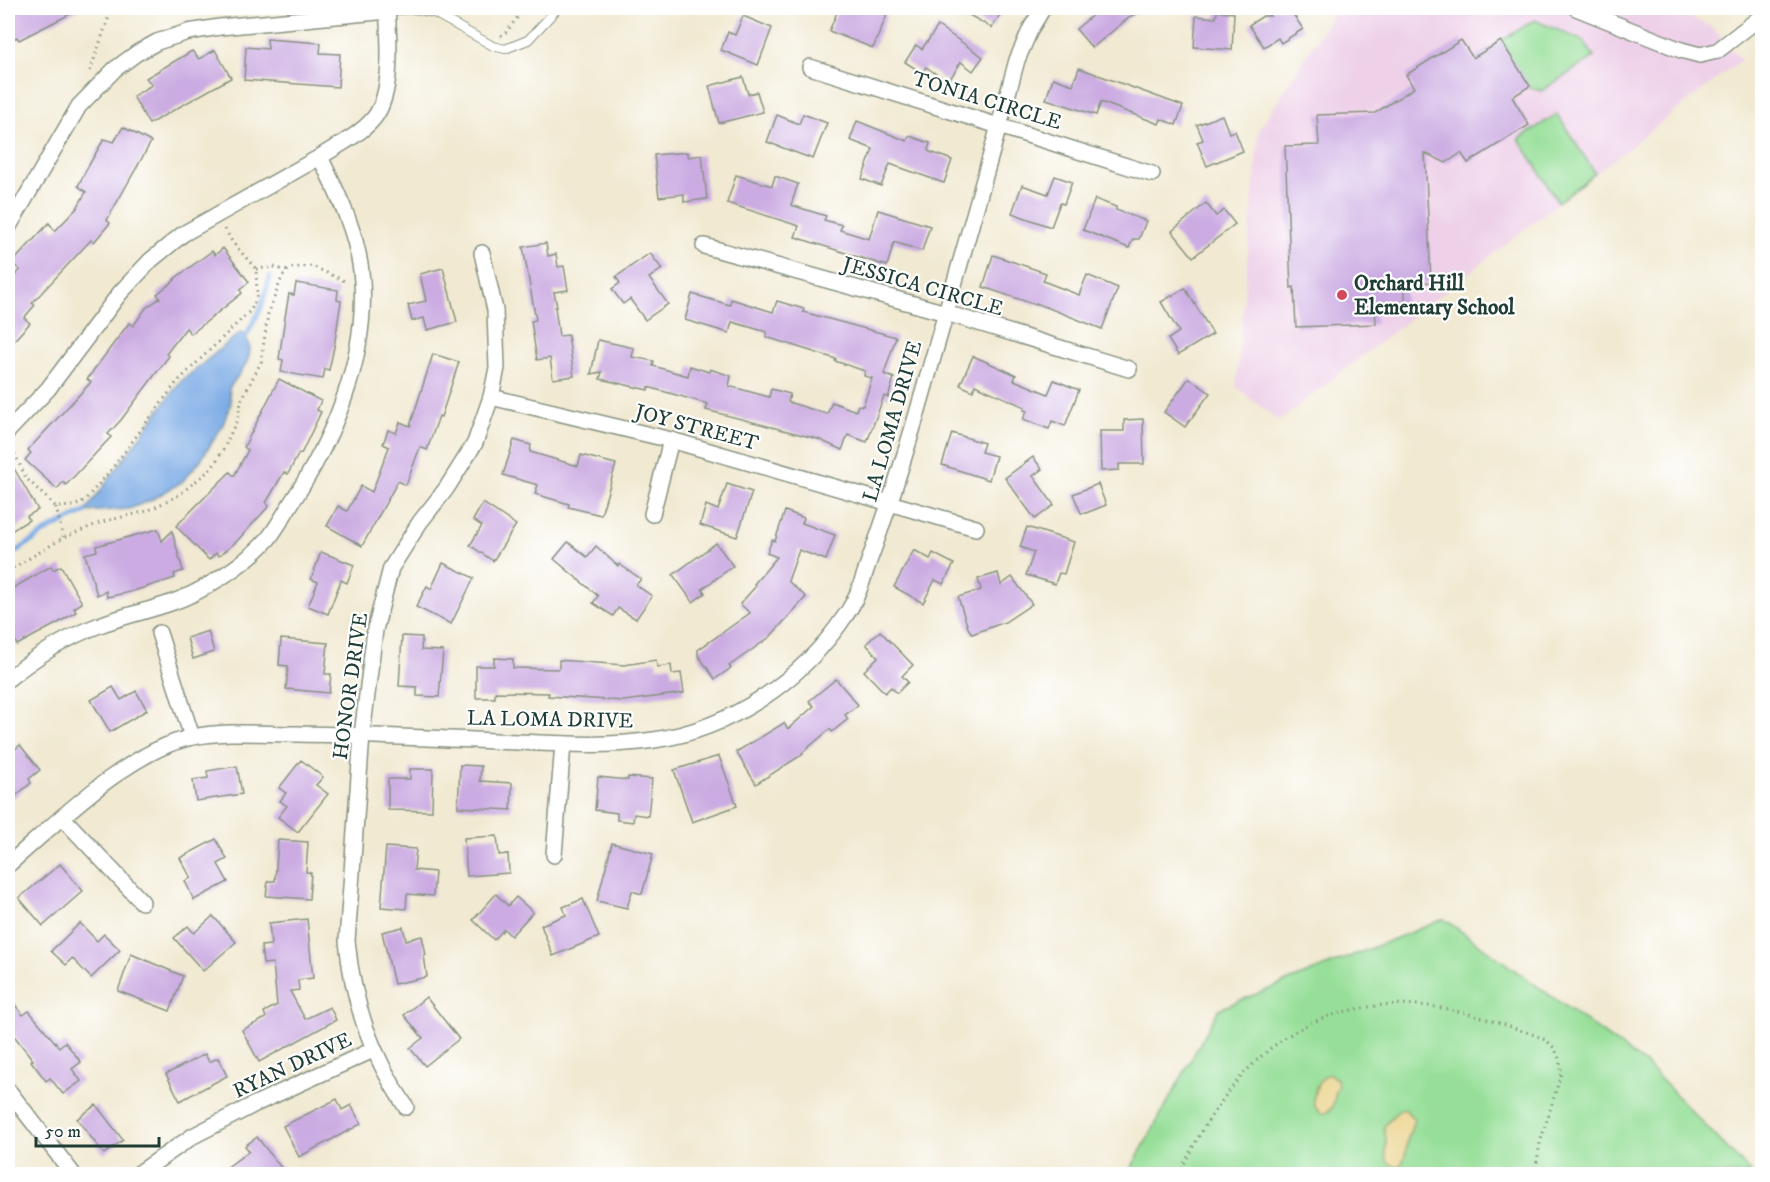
<svg xmlns="http://www.w3.org/2000/svg" width="1770" height="1182" font-family="'IM FELL DW Pica',serif">
  <style>
    .built { fill: #eed0e8 }
    .green { fill: #97df99; stroke: #5b8e66; stroke-width: 1.5 }
    .sand { fill: #eeda9e; stroke: #868c69; stroke-width: 1.5 }
    .water { fill: #7aaae5; stroke: #4c748c; stroke-width: 1.5 }
    .lines { fill: none; stroke-linecap: round; stroke-linejoin: round }
    .stream { stroke: #7aaae5; stroke-width: 5 }
    .building { fill: #cbabe2 }
    .service-casing { stroke: #889382; stroke-width: 10 }
    .minor-casing { stroke: #889382; stroke-width: 18 }
    .path { stroke: #889382; stroke-width: 3; stroke-dasharray: 1.5 4.5; stroke-linecap: butt }
    .service { stroke: #fff; stroke-width: 8 }
    .minor { stroke: #fff; stroke-width: 15 }
    .poi-dot { fill: #d1495b; stroke: #fff; stroke-width: 2 }
    .labels { text-anchor: middle; stroke-width: 4.5; stroke-linejoin: round; paint-order: stroke }
    .street-label { font-size: 21px; fill: #1f3d34; stroke: #fff }
    .poi-label { font-size: 21px; font-weight: bold; fill: #1f3d34; stroke: #fff; text-anchor: start }
  </style>
  <rect width="100%" height="100%" fill="#fff"/>
  <filter id="ink" filterUnits="userSpaceOnUse"><feTurbulence type="fractalNoise" baseFrequency=".0167" numOctaves="2"/><feDisplacementMap in="SourceGraphic" scale="12" xChannelSelector="R" yChannelSelector="G"/><feConvolveMatrix kernelMatrix="1 2 1 2 8 2 1 2 1" color-interpolation-filters="sRGB"/></filter>
  <filter id="wash" filterUnits="userSpaceOnUse"><feTurbulence type="fractalNoise" baseFrequency=".008" numOctaves="4" result="noise"/><feDisplacementMap in="SourceGraphic" scale="24" xChannelSelector="R" yChannelSelector="G"/><feGaussianBlur stdDeviation="1.35" result="paint"/><feColorMatrix in="noise" values="0 0 0 0 0 0 0 0 0 0 0 0 0 0 0 0 0 1.4 0 .05"/><feComposite in="paint" operator="in"/></filter>
  <g filter="url(#wash)">
    <rect width="100%" height="100%" fill="#f1e9d1"/>
    <!-- built -->
    <path class="built" d="M1337,8H1668L1712,27L1741,60L1279,421L1236,387L1259,130Z"/>
    <!-- green -->
    <g class="green">
      <path d="M1534,20L1584,41L1594,57L1541,91L1529,87L1501,41Z"/>
      <path d="M1557,114L1595,173L1558,202L1519,139Z"/>
      <path d="M1444,919L1648,1066L1752,1174H1128L1219,1009Z"/>
    </g>
    <!-- sand -->
    <g class="sand">
      <path d="M1326,1075H1330L1337,1079L1338,1089L1335,1091C1335,1101 1334,1111 1322,1114C1307,1105 1315,1084 1326,1075Z"/>
      <path d="M1402,1109L1407,1111L1414,1120L1407,1141L1405,1157L1400,1166C1383,1168 1386,1152 1386,1141C1386,1136 1384,1132 1384,1126L1397,1112Z"/>
    </g>
    <!-- water -->
    <path class="water" d="M241,332C262,351 241,371 229,388L231,403L222,427L200,461L182,482L151,500L129,509L85,512L179,383Z"/>
    <g class="lines">
      <!-- stream -->
      <g class="stream">
        <path d="M246,336L261,308L270,277"/>
        <path d="M8,557L50,529L85,512"/>
      </g>
    </g>
    <g id="blocks">
      <!-- building -->
      <g class="building">
        <path d="M13,8H82L19,40L17,37L8,42V10Z"/>
        <path d="M839,8H870L887,15L873,48L829,31Z"/>
        <path d="M957,8H1004L992,28Z"/>
        <path d="M1101,8H1148L1131,16L1092,48L1076,29Z"/>
        <path d="M1264,8H1289L1303,29L1281,43L1278,38L1264,47L1249,25L1263,16H1270Z"/>
        <path d="M1217,11L1234,13L1232,50L1194,47L1196,16L1216,18Z"/>
        <path d="M743,16L772,28L758,65L721,50L728,32L735,35Z"/>
        <path d="M938,26L983,57L973,71L961,62L948,82L926,67L922,73L905,62L916,45L922,49Z"/>
        <path d="M267,39L321,43L320,53L340,54L338,87L244,80L246,47L268,49Z"/>
        <path d="M1461,40L1473,58L1501,41L1530,86L1512,97L1529,125L1468,163L1461,153L1446,163L1425,153L1431,282L1405,283V304L1375,305L1376,324L1296,327L1294,287L1291,288L1285,146L1319,145L1317,115L1375,113L1414,88L1406,75Z"/>
        <path d="M215,50L231,78L149,124L133,96L152,85L146,78L192,51L199,59Z"/>
        <path d="M1079,68L1183,106L1176,125L1161,119L1159,124L1101,102L1096,115L1046,99L1053,78L1073,85Z"/>
        <path d="M743,77L748,94L757,92L763,112L719,123L709,86Z"/>
        <path d="M803,114L827,123L813,159L767,142L777,115L799,124Z"/>
        <path d="M1222,115L1229,133L1235,131L1243,151L1207,166L1197,142L1203,140L1197,125Z"/>
        <path d="M857,121L907,141L909,136L930,143L928,151L952,160L944,183L890,164L881,186L862,179L873,149L850,140Z"/>
        <path d="M123,127L151,142L107,220L110,223L94,242L91,240L32,303L35,305L24,318L30,323L8,347V283L20,270L12,263L49,223L55,231L77,208L86,192L78,186L86,170L104,139L114,142Z"/>
        <path d="M688,152V157L702,155L707,199L684,202V194L659,197L654,155Z"/>
        <path d="M736,175L772,186L775,176L798,184L791,205L826,216L824,220L842,225L840,230L869,239L878,210L930,226L922,251L894,242L887,266L795,237L799,226L727,203Z"/>
        <path d="M1055,176L1072,182L1064,204L1060,203L1051,227L1012,213L1022,185L1048,194Z"/>
        <path d="M1095,199L1116,207V210L1146,221L1139,239H1133L1129,248L1083,230Z"/>
        <path d="M1206,203L1216,216L1224,210L1235,224L1193,257L1172,231Z"/>
        <path d="M546,243L548,256L556,254L558,267L564,266L568,290L554,292L557,307H555L559,336L568,335L574,376L553,379L550,358L537,360L531,321L536,320L523,247Z"/>
        <path d="M223,248L249,282L240,290L242,293L191,334L186,328L166,354L169,356L121,420L108,434L111,437L66,485L63,482L57,489L25,460L31,453L28,450L91,382L87,379L129,323L133,326L146,308L160,298L157,294L175,280L174,279L212,251L215,255Z"/>
        <path d="M650,253L662,269L649,278L668,304L645,320L630,299L623,304L612,289L620,283L616,277Z"/>
        <path d="M993,255L1046,273L1043,281L1079,295L1087,275L1118,288L1102,329L1036,303V305L983,287Z"/>
        <path d="M443,268L457,322L427,330L424,318L412,321L408,305L426,301L420,274Z"/>
        <path d="M296,283L338,290L337,300L341,301L334,347L329,370L325,369L323,379L281,372L283,360L279,359L285,317L289,294L294,295Z"/>
        <path d="M1185,288L1213,334L1178,355L1168,339L1179,332L1161,302Z"/>
        <path d="M692,294L730,305L731,299L773,312L777,301L804,309L803,312L896,337L884,374L894,378L888,398L884,396L867,442L848,435L842,450L818,439L706,410L708,404L648,387V390L600,379L602,372L591,374L598,340L634,348L632,357L654,361L653,366L688,376L690,366L709,372L710,369L731,376L729,386L769,397L771,389L790,394L788,402L827,414L832,402L856,411L858,405L863,406L872,378L864,376L865,371L835,361L836,359L766,337L767,332L732,322L729,333L685,320Z"/>
        <path d="M433,354L459,362L441,417L439,416L427,450L420,447L406,485L398,481L362,546L327,526L338,506L347,511L361,486L372,492L389,447L383,444L388,430L396,433L400,422L410,426Z"/>
        <path d="M973,356L1016,375L1014,380L1048,394L1054,380L1079,390L1065,426L1052,421L1049,429L1023,419L1027,411L1024,410L1025,407L975,385L973,391L960,385Z"/>
        <path d="M1189,378L1210,393L1185,427L1164,412Z"/>
        <path d="M279,379L321,401L317,410L321,412L301,454L299,453L288,474L284,472L266,503L269,506L237,541L219,556L216,553L209,560L176,526L230,472L234,476L248,450L244,447Z"/>
        <path d="M1143,419L1144,464H1119V470L1101,471L1100,431H1124V420Z"/>
        <path d="M952,433L984,443L981,452L996,456L989,480L942,465Z"/>
        <path d="M514,440L531,445L530,452L578,466L581,455L616,464L601,515L568,507L569,504L535,494L538,485L503,475Z"/>
        <path d="M1033,457L1042,469L1033,476L1054,505L1035,519L1005,478Z"/>
        <path d="M8,458L38,510L27,516L29,520L8,533Z"/>
        <path d="M727,484L752,492L737,537L700,525L706,505L718,510Z"/>
        <path d="M1098,484L1106,505L1086,513H1081L1073,494Z"/>
        <path d="M483,503L516,525L493,561L470,545L482,526L473,520Z"/>
        <path d="M785,511L804,518L802,523L835,535L826,560L799,550L788,581L806,597L770,637L729,666L731,668L715,679L698,655V650L750,613L740,604L756,586L754,584L777,557L767,553L772,540L775,541Z"/>
        <path d="M1027,527L1074,542L1064,574L1059,573L1055,584L1026,575L1034,552L1020,547Z"/>
        <path d="M158,529L162,541L172,531L183,571L174,574L175,578L130,592L107,597L106,591L97,595L85,554L97,551L96,546Z"/>
        <path d="M568,542L587,557L596,546L618,566L619,564L641,579L636,585L652,596L636,619L618,608L613,616L593,603L598,596L554,559Z"/>
        <path d="M716,543L733,566L702,589L705,593L693,602L673,575Z"/>
        <path d="M914,550L930,559L933,553L954,564L943,584L935,580L923,603L894,587Z"/>
        <path d="M321,552L354,565L347,583L341,580L328,614L308,606L318,582L311,579Z"/>
        <path d="M443,563L474,578L451,624L416,607L427,586L431,589Z"/>
        <path d="M51,566L53,570L61,566L82,603L74,608L76,612L58,623L17,645L15,641L8,645V591Z"/>
        <path d="M998,573L1001,585L1012,577L1032,604L1005,622L972,634L968,628L958,597L981,590L978,579Z"/>
        <path d="M208,631L214,652L193,659L187,638Z"/>
        <path d="M880,631L913,665L902,676L908,682L897,693L891,687L885,693L864,671L878,657L866,644Z"/>
        <path d="M402,636L422,637L421,650L443,651L439,697L417,696V687L399,686Z"/>
        <path d="M281,639L328,643L325,674H331L329,693L286,689L288,666L279,665Z"/>
        <path d="M494,658L513,659V668L559,669V660L624,665L656,660L657,667L671,665L672,674L681,673L684,693L624,701L548,696L549,693L495,692V698H476V666H494Z"/>
        <path d="M836,679L858,705L845,715L848,719L832,732L830,729L802,753L803,754L756,784L736,752L784,723L788,729L814,706L809,701Z"/>
        <path d="M113,687L121,700L136,691L147,710L110,732L91,700Z"/>
        <path d="M20,745L40,770L29,779L31,783L8,802V755Z"/>
        <path d="M719,756L737,806L692,822L674,770Z"/>
        <path d="M301,760L323,777L316,785L328,794L298,832L278,817L287,806L280,801L286,793L279,788Z"/>
        <path d="M460,765L481,766L480,781L512,783L511,810L458,807Z"/>
        <path d="M237,766L242,794L196,801L193,780L208,778L207,771Z"/>
        <path d="M410,769H433L432,811L388,810V779H410Z"/>
        <path d="M598,777L628,780V777L652,779L648,816L634,814L633,822L617,820V813L595,810Z"/>
        <path d="M497,836L499,855L508,854L509,873L467,876L464,838Z"/>
        <path d="M216,839L227,859L218,864L228,882L194,900L185,881L191,878L180,858Z"/>
        <path d="M278,840L308,842L306,872L311,873L309,899L266,896L268,881H275Z"/>
        <path d="M612,843L653,854L642,894L632,891L627,908L597,901Z"/>
        <path d="M386,847L416,849L414,870L435,872L433,896L407,894L406,909L381,907Z"/>
        <path d="M60,864L83,891L43,926L19,898Z"/>
        <path d="M496,894L508,906L516,897L533,912L511,936L504,929L494,940L473,920Z"/>
        <path d="M583,899L599,937L553,956L541,925L566,915L563,907Z"/>
        <path d="M213,916L236,942L203,971L174,938L188,926L194,933Z"/>
        <path d="M307,919L313,978L298,980L299,990L290,991L305,1019L330,1007L336,1020L259,1062L242,1030L266,1018L264,1012L277,1005L273,963L263,964L261,946L271,945L269,923Z"/>
        <path d="M80,923L97,941L104,934L120,950L91,978L72,958L66,965L51,951Z"/>
        <path d="M403,927L406,940L422,936L426,955H424L427,977L394,984L382,932Z"/>
        <path d="M131,954L183,976L170,1011L118,991Z"/>
        <path d="M8,996L23,1015L29,1011L59,1047L65,1042L81,1062L72,1069L81,1081L63,1094L50,1078L46,1081L31,1061L33,1060L8,1028Z"/>
        <path d="M426,997L459,1039L425,1066L410,1048L423,1038L404,1015Z"/>
        <path d="M205,1054L209,1062L218,1058L227,1076L180,1101L166,1074Z"/>
        <path d="M337,1099L342,1110L351,1105L361,1124L299,1157L283,1126Z"/>
        <path d="M96,1105L123,1140L104,1154L77,1119Z"/>
        <path d="M257,1137L286,1174H218L249,1151L245,1146Z"/>
      </g>
    </g>
  </g>
  <g filter="url(#ink)">
    <use href="#blocks" fill-opacity="0" stroke="#889382" stroke-width="1.5"/>
    <g class="lines">
      <!-- service casing -->
      <g class="service-casing">
        <path id="service" d="M388,11L415,9L434,13L493,46L505,49L528,40L558,8"/>
      </g>
      <!-- minor casing -->
      <g class="minor-casing">
        <g id="minor">
          <path d="M1576,8L1681,50L1700,55L1717,51L1762,16"/>
          <path d="M810,67L1152,174"/>
          <path d="M320,157C338,145 360,135 374,118C394,93 389,38 387,8"/>
          <path d="M8,228L79,106L115,69L137,53L157,42L188,32L220,27L388,11"/>
          <path d="M704,246L946,313L1129,369"/>
          <path d="M491,397L671,440L976,528"/>
          <path d="M8,431L48,389L120,293L151,260L183,234L320,157C339,196 359,236 362,281C367,360 333,440 290,505C283,517 276,529 268,539C251,558 229,573 207,586C171,608 135,611 97,626C65,638 34,658 8,679"/>
          <path d="M652,514L671,440"/>
          <path d="M159,633L192,737"/>
          <path d="M62,817L142,902"/>
          <path d="M554,855L563,744"/>
          <path d="M8,865C57,822 129,750 193,737C227,730 264,734 298,734C364,735 430,738 495,741C548,743 602,748 654,740C731,729 802,680 845,616C857,600 863,579 869,561C887,513 902,465 916,417C950,298 985,179 1017,60L1031,28L1043,8"/>
          <path d="M8,1090L73,1174"/>
          <path d="M406,1107C371,1054 353,1004 347,941L362,735L375,630L391,568L420,522L446,489L475,443L491,397L497,368L495,310L482,253"/>
          <path d="M138,1174L193,1136L255,1104L373,1050"/>
        </g>
      </g>
      <!-- path -->
      <g class="path">
        <path d="M509,8L519,15"/>
        <path d="M501,35L503,36L525,8"/>
        <path d="M90,71L112,8"/>
        <path d="M256,269L274,267L288,271"/>
        <path d="M12,448L26,478L56,507L75,506L85,500L111,470L177,382L250,311L255,302L257,294L256,269L233,243L225,229"/>
        <path d="M56,507L63,537"/>
        <path d="M8,571L63,538L102,522L147,511L179,495L212,468L225,446L236,422L242,399L261,362L268,314L282,277L290,268L312,266L347,282"/>
        <path d="M1179,1174C1205,1121 1239,1066 1291,1034C1319,1016 1352,1008 1385,1005C1429,1001 1474,1014 1514,1028C1525,1032 1538,1035 1548,1042C1558,1050 1561,1062 1561,1074L1540,1143L1535,1174"/>
      </g>
      <!-- service -->
      <use href="#service" class="service"/>
      <!-- minor -->
      <use href="#minor" class="minor"/>
    </g>
  </g>
  <!-- markers -->
  <circle class="poi-dot" cx="1342" cy="295" r="6"/>
  <g class="labels">
    <!-- street labels -->
    <g class="street-label">
      <text transform="translate(987 100) rotate(17)" y="7">TONIA CIRCLE</text>
      <text transform="translate(923 286) rotate(16)" y="7">JESSICA CIRCLE</text>
      <text transform="translate(892 421) rotate(-74)" y="7">LA LOMA DRIVE</text>
      <text transform="translate(697 427) rotate(15)" y="7">JOY STREET</text>
      <text transform="translate(350 686) rotate(-82)" y="7">HONOR DRIVE</text>
      <text transform="translate(550 719) rotate(1)" y="7">LA LOMA DRIVE</text>
      <text transform="translate(292 1065) rotate(-25)" y="7">RYAN DRIVE</text>
    </g>
    <!-- poi labels -->
    <g class="poi-label">
      <text x="1354" y="290">Orchard Hill<tspan x="1354" dy="24">Elementary School</tspan></text>
    </g>
  </g>
  <!-- margin -->
  <rect width="1770" height="1182" fill="none" stroke="#fff" stroke-width="30"/>
  <!-- scale -->
  <path d="M36 1137v9h123v-9" fill="none" stroke="#1f3d34" stroke-width="3"/>
  <text x="45" y="1137" font-size="18" fill="#1f3d34" stroke="#ffffff" stroke-width="4.5" paint-order="stroke">50 m</text>
</svg>
